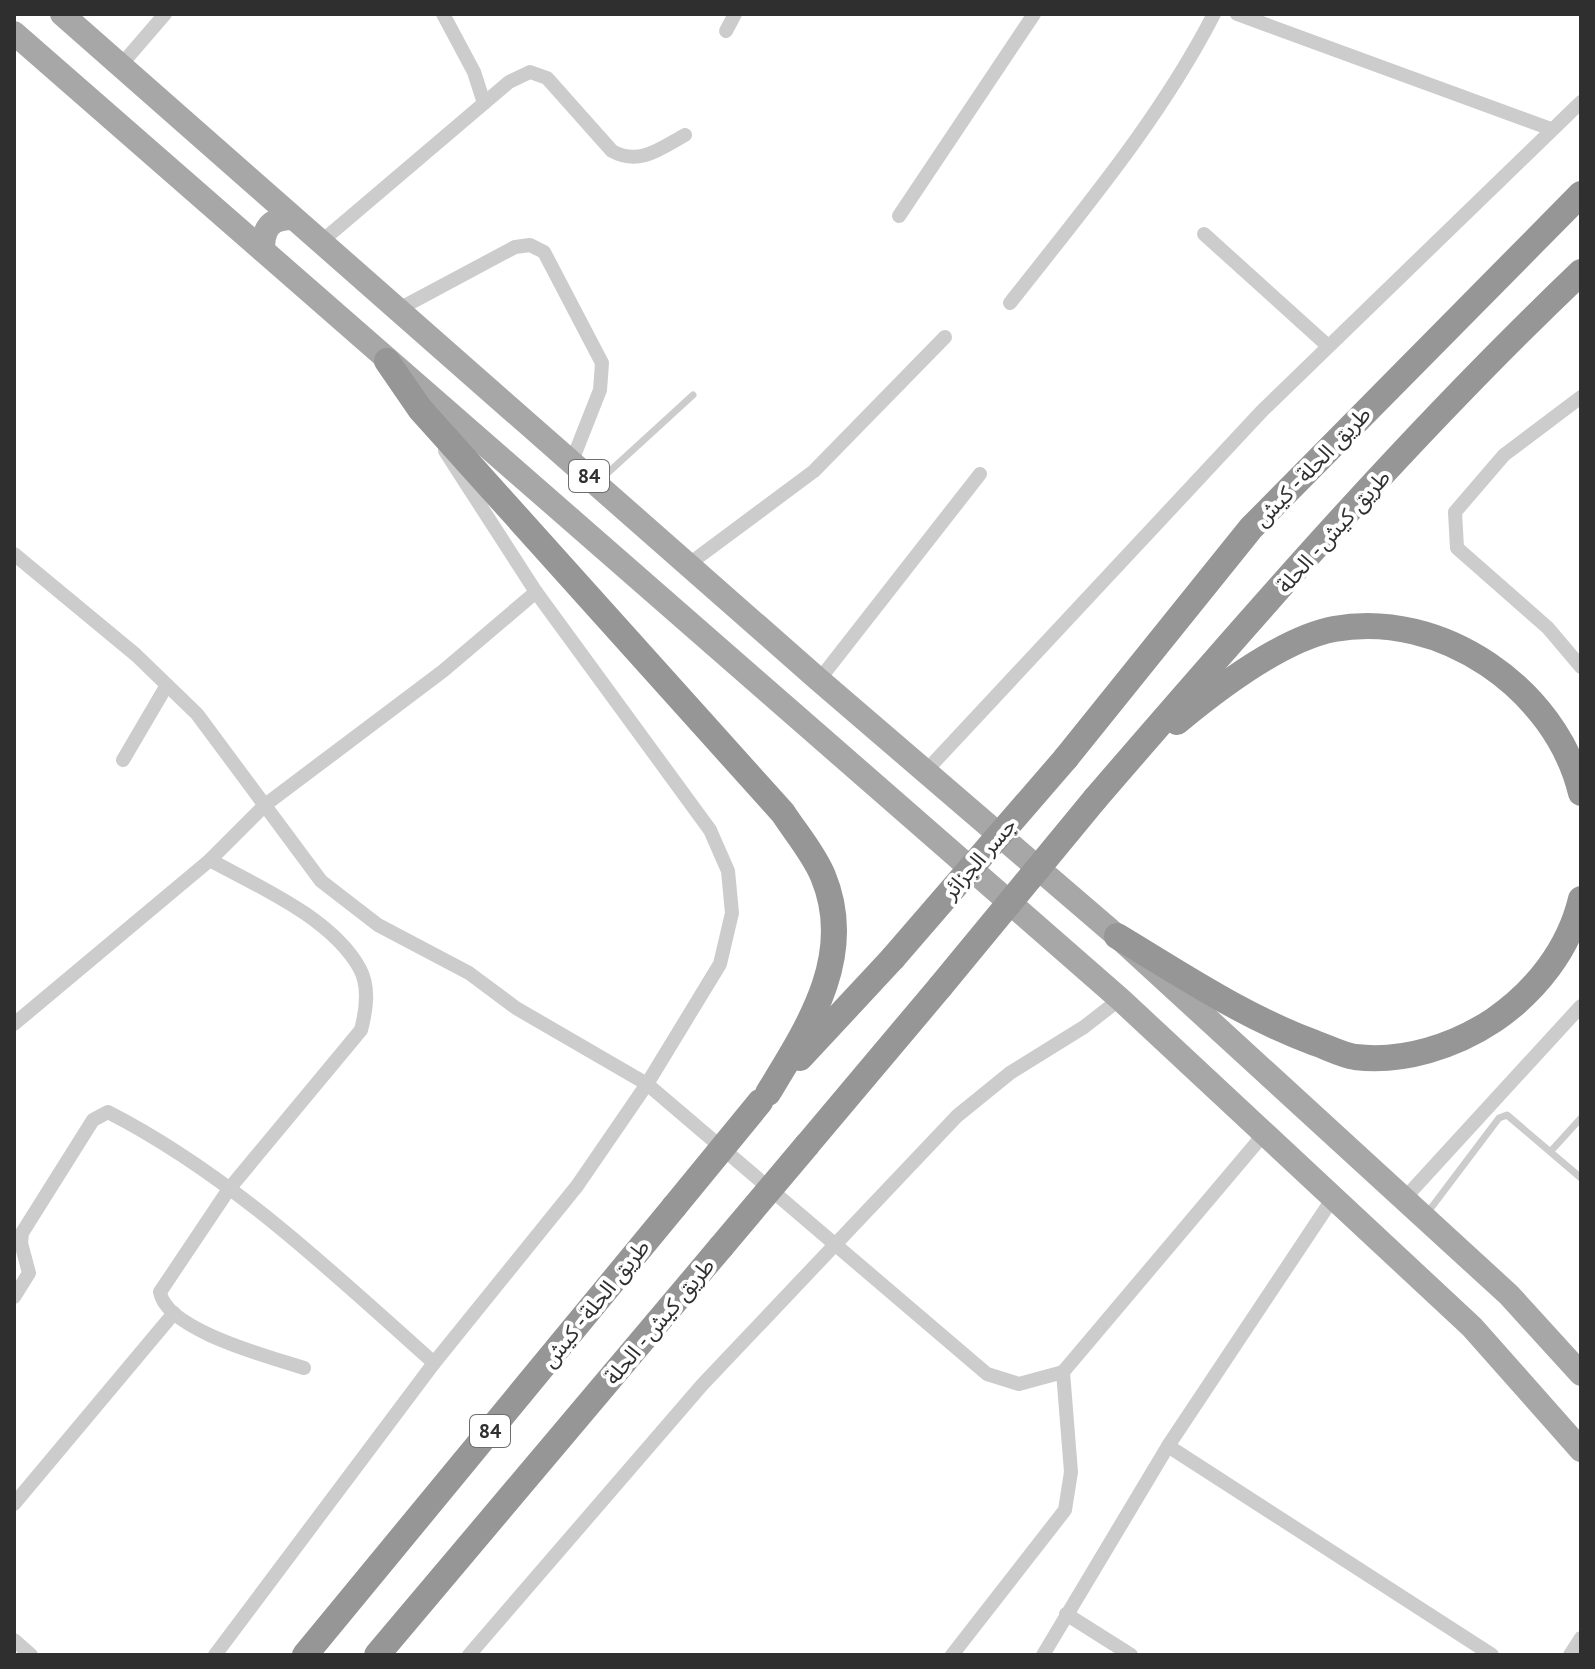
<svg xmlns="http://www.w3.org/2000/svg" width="1595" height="1669" font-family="'PT Sans','Noto Sans Arabic',sans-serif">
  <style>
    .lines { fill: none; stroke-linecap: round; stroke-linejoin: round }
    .lane { stroke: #ccc; stroke-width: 7 }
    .street { stroke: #ccc; stroke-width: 14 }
    .primary { stroke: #a7a7a7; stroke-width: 24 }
    .highway { stroke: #969696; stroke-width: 26 }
    .highway-bridge { stroke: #969696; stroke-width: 26 }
    .labels { text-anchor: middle; stroke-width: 8; stroke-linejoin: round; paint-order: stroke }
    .shield { fill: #fff; stroke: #6d6d6d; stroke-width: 2 }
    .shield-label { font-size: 20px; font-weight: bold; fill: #2f2f2f }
    .street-label { font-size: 22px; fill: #2f2f2f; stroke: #fff }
  </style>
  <rect width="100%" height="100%" fill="#fff"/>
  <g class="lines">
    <!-- lane -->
    <g class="lane">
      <path d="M600,480L693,395"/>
      <path d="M1551,1151L1581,1118"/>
      <path d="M1428,1212L1499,1118L1507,1115L1581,1178"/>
    </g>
    <!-- street -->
    <g class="street">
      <path d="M443,14L474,72L484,103"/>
      <path d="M1237,14L1551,129"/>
      <path d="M726,31L735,14"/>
      <path d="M121,65L165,14"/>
      <path d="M899,216L1034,14"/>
      <path d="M1204,234L1328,346"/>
      <path d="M322,241L509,82L530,72L547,78L612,151C639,166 660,149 685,135"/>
      <path d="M1010,303C1083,210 1160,119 1214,14"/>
      <path d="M399,309L515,247L530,245L544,252L602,363L600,390L572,461"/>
      <path d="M1581,397L1504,455L1455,512L1457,548L1548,628L1581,667"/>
      <path d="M14,554L136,655L197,714L321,881L378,925L469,973L516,1008L647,1084L987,1374L1019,1384L1063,1372"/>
      <path d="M689,564L814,471L945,337"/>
      <path d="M819,680L980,474"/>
      <path d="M123,760L167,685"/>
      <path d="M925,772L1262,411L1581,102"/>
      <path d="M210,860C259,887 332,918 360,969C370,988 366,1011 361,1030L229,1189L160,1292C166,1330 270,1357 304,1368"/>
      <path d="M14,1024L210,860L265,805L443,671L536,592"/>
      <path d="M1404,1199L1581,1006"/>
      <path d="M14,1297L29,1273L21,1243L22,1233L93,1120L108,1112C231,1175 332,1272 434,1363"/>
      <path d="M1168,1446L1492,1655"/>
      <path d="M14,1504L174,1313"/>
      <path d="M1066,1614L1131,1655"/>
      <path d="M14,1640L31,1655"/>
      <path d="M215,1655L434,1363L577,1186L647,1084L720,964L732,913L728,871L710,830L536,592L445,451"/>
      <path d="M469,1655L702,1385L957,1116L1010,1073L1084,1027L1120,999"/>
      <path d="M952,1655L1065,1510L1071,1472L1063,1372L1264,1134"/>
      <path d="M1043,1655L1168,1446L1333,1198"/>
      <path d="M1570,1655L1581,1638"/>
    </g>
    <!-- primary -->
    <g class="primary">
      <path d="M62,14L819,680L1117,936L1509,1295L1581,1374"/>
      <path d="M14,33L1120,999L1472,1327L1581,1450"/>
      <path d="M263,250C263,228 270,218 293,218"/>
    </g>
    <!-- highway -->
    <g class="highway">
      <path d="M387,361L420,409L783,813C796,833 814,854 823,876C856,955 809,1026 768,1093"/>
      <path d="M1177,722C1218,688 1282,639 1334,629C1441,609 1556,689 1581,793"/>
      <path d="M1066,758L1251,528L1581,194"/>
      <path d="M1095,799C1251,618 1408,437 1581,272"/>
      <path d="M1117,936C1182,975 1244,1017 1315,1043C1327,1047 1342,1055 1355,1057C1403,1063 1455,1046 1494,1020C1536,991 1569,949 1581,899"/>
      <path d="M800,1058L893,958"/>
      <path d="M807,1145L940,987"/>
      <path d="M305,1655L674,1207"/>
      <path d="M377,1655L721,1247"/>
    </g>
    <!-- highway-bridge -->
    <g class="highway-bridge">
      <path d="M893,958L1066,758"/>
      <path d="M940,987L1095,799"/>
      <path d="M674,1207L760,1102"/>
      <path d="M721,1247L807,1145"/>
    </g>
  </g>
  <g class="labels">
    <!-- shield labels -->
    <g class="shield">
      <rect x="569" y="460" width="40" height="32" rx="6"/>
      <rect x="470" y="1415" width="40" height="32" rx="6"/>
    </g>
    <g class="shield-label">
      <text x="589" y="483">84</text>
      <text x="490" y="1438">84</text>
    </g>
    <!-- street labels -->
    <g class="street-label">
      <text transform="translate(1312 466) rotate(-46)" y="8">طريق الحلة - كيش</text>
      <text transform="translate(1333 531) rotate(-48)" y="8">طريق كيش - الحلة</text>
      <text transform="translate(979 858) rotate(-49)" y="8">جسر الجزائر</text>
      <text transform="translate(595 1303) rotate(-51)" y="8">طريق الحلة - كيش</text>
      <text transform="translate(659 1321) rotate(-50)" y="8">طريق كيش - الحلة</text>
    </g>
  </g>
  <!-- border -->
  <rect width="1595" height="1669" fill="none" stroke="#2f2f2f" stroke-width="32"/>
</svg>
